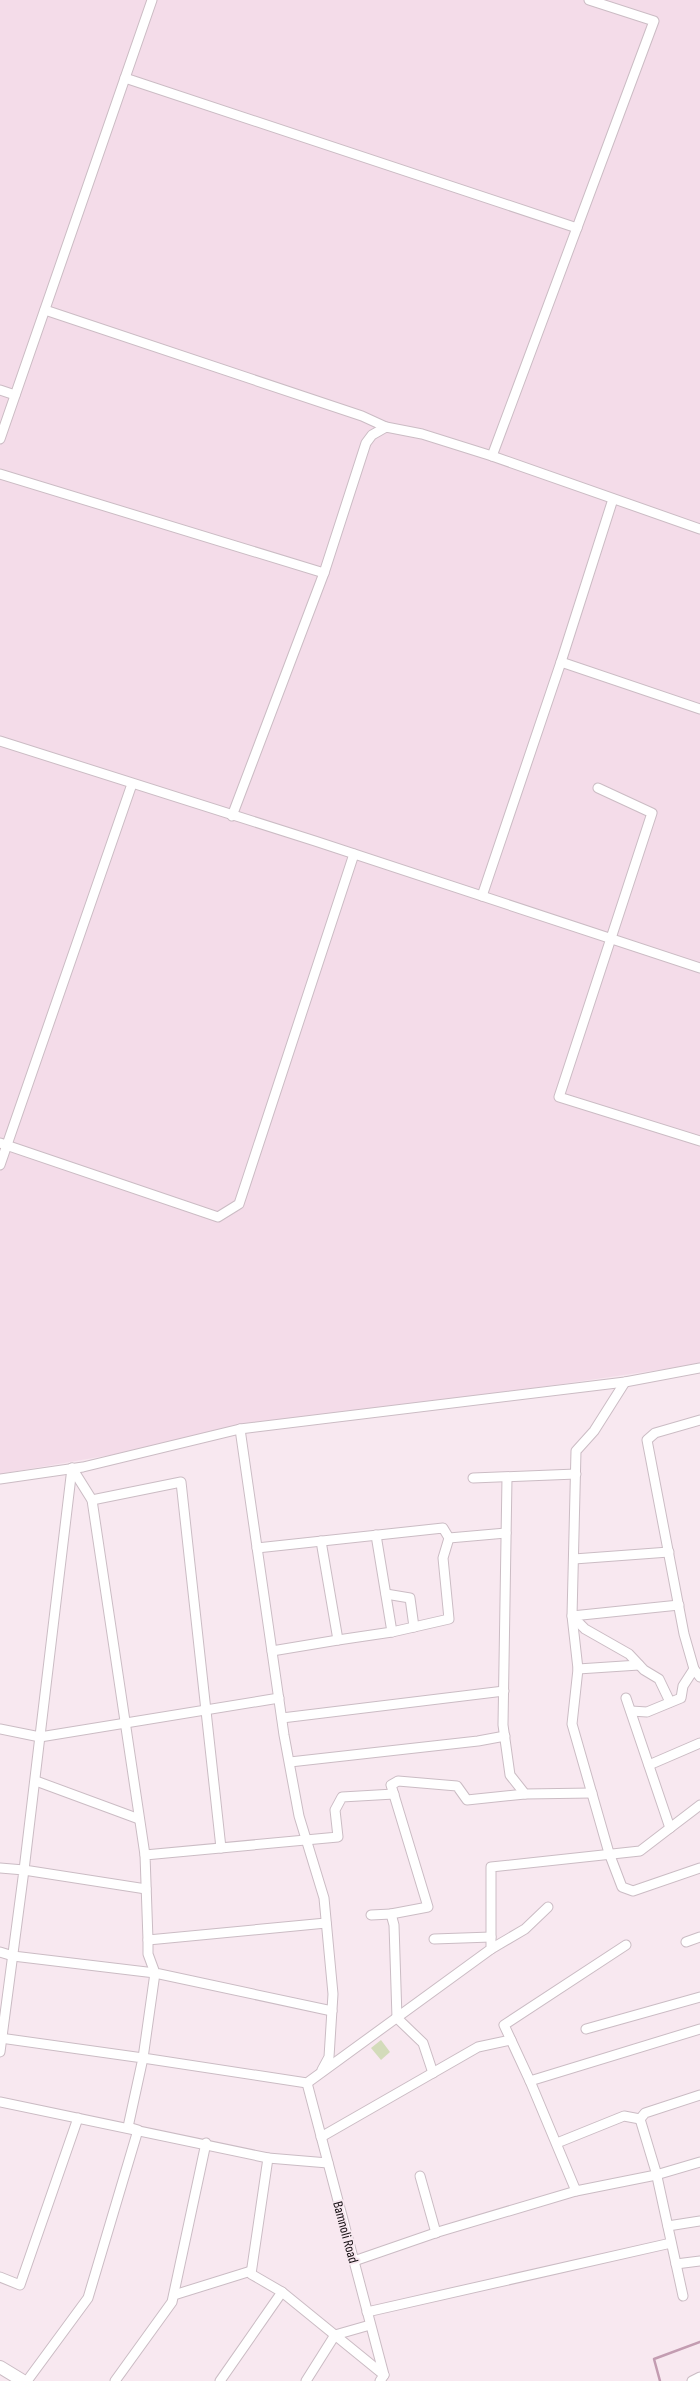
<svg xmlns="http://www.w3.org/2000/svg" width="700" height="2381" font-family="'Sofia Sans Condensed',sans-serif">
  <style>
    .built { fill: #f4dce9 }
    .green { fill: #d3dbba }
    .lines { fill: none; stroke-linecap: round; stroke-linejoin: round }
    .stream { stroke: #c39cb1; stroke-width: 2.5 }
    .minor-casing { stroke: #cbbcc4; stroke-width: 11 }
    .secondary-casing { stroke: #cbbcc4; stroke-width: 14 }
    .minor { stroke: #fff; stroke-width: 9 }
    .secondary { stroke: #fff; stroke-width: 12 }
    .labels { text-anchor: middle; stroke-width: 4; stroke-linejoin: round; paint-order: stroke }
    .street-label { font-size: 14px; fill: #150f12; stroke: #f8e8f0 }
  </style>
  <rect width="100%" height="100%" fill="#f8e8f0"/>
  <!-- built -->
  <path class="built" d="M0,0H700V1364L314,1420L0,1474Z"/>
  <!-- green -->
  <path class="green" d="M381,2040L390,2052L381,2060L371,2048Z"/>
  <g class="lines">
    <!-- stream -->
    <path class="stream" d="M660,2381L654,2359L700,2342"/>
    <!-- minor casing -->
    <g class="minor-casing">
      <g id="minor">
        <path d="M125,78L577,228"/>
        <path d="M45,310L362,416L386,427"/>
        <path d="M0,390L15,395"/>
        <path d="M0,439L152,0"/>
        <path d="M492,456L654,21L589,0"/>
        <path d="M0,474L324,573L366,443L372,435L386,427L422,434L492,456L700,529"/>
        <path d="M561,662L613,499"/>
        <path d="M0,741L315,841L700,968"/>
        <path d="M598,788L652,813L559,1097L700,1141"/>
        <path d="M232,816L324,573"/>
        <path d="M482,896L561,662L700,709"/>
        <path d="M0,1143L218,1217L239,1204L354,854"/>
        <path d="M0,1165L132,784"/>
        <path d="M625,1382L594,1431L576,1451L572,1616L578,1669L572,1724L609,1853L622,1887L633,1891L700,1868"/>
        <path d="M700,1420L655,1433L647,1440L684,1634L694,1669L700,1677"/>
        <path d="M240,1429L284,1735L299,1816L324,1898L333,1994L329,2057L322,2070"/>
        <path d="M72,1468L24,1870L146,1889"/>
        <path d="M72,1468L92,1500L145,1855"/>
        <path d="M473,1478L576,1474"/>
        <path d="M507,1478L503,1725L510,1775L525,1794L592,1793"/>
        <path d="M0,1479L83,1467L240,1429L625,1382L700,1368"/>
        <path d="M92,1500L181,1482L221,1848"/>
        <path d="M449,1538L506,1533"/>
        <path d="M257,1548L443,1528L449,1538L443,1558L449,1619L414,1627"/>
        <path d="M574,1559L669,1552"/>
        <path d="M386,1594L410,1598L414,1627L392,1632"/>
        <path d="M338,1640L392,1632L376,1535"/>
        <path d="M272,1651L338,1640L321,1541"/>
        <path d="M578,1669L639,1665"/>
        <path d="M626,1698L670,1828L700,1805"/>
        <path d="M670,1702L659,1679L644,1670L629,1654L585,1629L572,1616L679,1605"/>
        <path d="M631,1711L647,1712L681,1698L683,1686L694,1669"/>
        <path d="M282,1718L504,1691"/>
        <path d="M0,1729L40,1737L279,1698"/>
        <path d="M290,1762L478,1741L505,1736"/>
        <path d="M649,1765L700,1743"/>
        <path d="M36,1781L139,1819"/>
        <path d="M0,1868L24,1870L0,2052"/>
        <path d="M391,1914L428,1907L391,1785L398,1781L457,1786L467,1800L525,1794"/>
        <path d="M371,1915L391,1914L394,1925L397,2018L423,2043L433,2073"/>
        <path d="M326,1923L148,1940L145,1855L338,1837L335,1810L342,1797L394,1794"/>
        <path d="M434,1939L491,1937"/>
        <path d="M148,1940V1954L155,1973L332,2011"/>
        <path d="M686,1942L700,1937"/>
        <path d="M626,1945L504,2025L530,2081L700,2029"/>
        <path d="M491,1949L525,1929L548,1907"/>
        <path d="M0,1952L13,1956L155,1973L143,2058L307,2083L491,1949V1867L640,1851L670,1828"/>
        <path d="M586,2029L700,1997"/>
        <path d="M0,2038L143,2058L128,2127L138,2130L88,2298L27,2381"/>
        <path d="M530,2081L576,2191L656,2175L700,2162"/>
        <path d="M307,2083L384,2375"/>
        <path d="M0,2102L268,2158L251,2274L282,2292L384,2375L380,2381"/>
        <path d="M640,2119L656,2172L683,2296"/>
        <path d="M640,2119L645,2113L700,2095"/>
        <path d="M321,2137L478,2047L511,2040"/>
        <path d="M557,2143L624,2116L640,2119"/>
        <path d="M268,2158L328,2163"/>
        <path d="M420,2176L436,2233"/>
        <path d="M668,2226L700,2221"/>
        <path d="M354,2261L438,2232L576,2191"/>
        <path d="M676,2264L700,2261"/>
        <path d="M0,2277L20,2285L78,2118"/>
        <path d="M174,2295L251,2271"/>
        <path d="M367,2312L671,2243"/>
        <path d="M115,2381L172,2302L206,2143"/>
        <path d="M220,2381L282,2292"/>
        <path d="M306,2381L335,2335L370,2325"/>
        <path d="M692,2381L700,2377"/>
      </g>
    </g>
    <!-- secondary casing -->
    <g class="secondary-casing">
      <path id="secondary" d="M0,2367L23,2381"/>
    </g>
    <!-- minor -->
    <use href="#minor" class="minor"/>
    <!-- secondary -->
    <use href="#secondary" class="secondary"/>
  </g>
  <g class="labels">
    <!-- street labels -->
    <g class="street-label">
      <text transform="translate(346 2232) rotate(75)" y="5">Bamnoli Road</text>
    </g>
  </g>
</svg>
